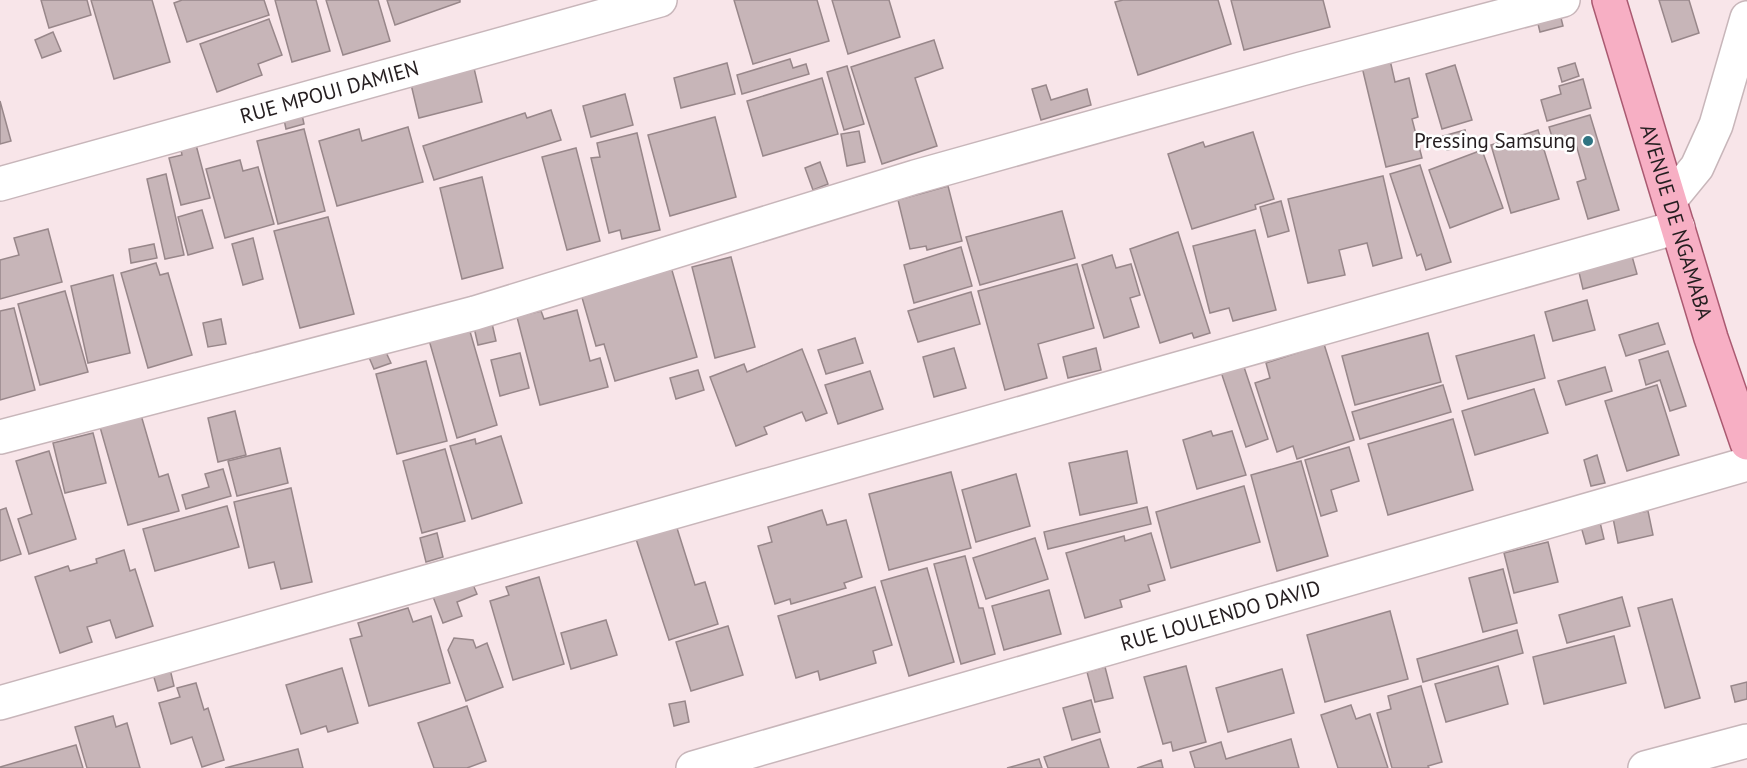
<svg xmlns="http://www.w3.org/2000/svg" width="1747" height="768" font-family="'PT Sans',sans-serif">
  <style>
    .building { fill: #c7b5b8; stroke: #98878a; stroke-width: 1.5 }
    .lines { fill: none; stroke-linecap: round; stroke-linejoin: round }
    .minor-casing { stroke: #c8b6ba; stroke-width: 36 }
    .major-casing { stroke: #aa5a71; stroke-width: 36 }
    .minor { stroke: #fff; stroke-width: 33 }
    .major { stroke: #f7afc4; stroke-width: 33 }
    .poi-dot { fill: #2f7482; stroke: #fff; stroke-width: 2 }
    .labels { text-anchor: middle; stroke-width: 5; stroke-linejoin: round; paint-order: stroke }
    .street-label { font-size: 21px; fill: #251e20; stroke: #fff }
    .poi-label { font-size: 21px; fill: #251e20; stroke: #fff; text-anchor: end }
  </style>
  <rect width="100%" height="100%" fill="#f8e5e9"/>
  <!-- building -->
  <g class="building">
    <path d="M41,0H87L91,15L49,28Z"/>
    <path d="M91,0H152L170,62L114,79Z"/>
    <path d="M182,0H264L269,15L187,42L174,3Z"/>
    <path d="M275,0H316L330,51L292,62Z"/>
    <path d="M326,0H378L390,41L343,55Z"/>
    <path d="M387,0H460V2L395,25Z"/>
    <path d="M734,0H817L829,41L753,64Z"/>
    <path d="M832,0H889L900,37L848,54Z"/>
    <path d="M1123,0H1218L1231,44L1138,75L1115,2Z"/>
    <path d="M1231,0H1323L1330,27L1244,50Z"/>
    <path d="M1659,0H1689L1699,33L1672,42Z"/>
    <path d="M1559,10L1563,26L1540,32L1536,16Z"/>
    <path d="M269,19L282,55L258,64L262,75L217,92L200,44Z"/>
    <path d="M53,32L61,51L42,58L35,40Z"/>
    <path d="M934,40L943,68L915,78L937,146L882,164L851,67Z"/>
    <path d="M790,59L793,68L806,64L809,74L742,94L737,75Z"/>
    <path d="M1390,60L1395,82L1409,78L1418,117L1412,119L1422,158L1386,167L1362,67Z"/>
    <path d="M727,63L735,94L681,108L674,78Z"/>
    <path d="M1575,63L1579,76L1562,82L1558,68Z"/>
    <path d="M473,64L482,102L419,118L410,80Z"/>
    <path d="M1455,65L1472,120L1442,129L1426,74Z"/>
    <path d="M847,66L864,124L844,130L827,72Z"/>
    <path d="M822,78L838,134L763,156L747,101Z"/>
    <path d="M1583,79L1591,108L1547,121L1541,100L1561,94L1559,86Z"/>
    <path d="M1046,85L1051,100L1087,89L1091,105L1041,120L1032,89Z"/>
    <path d="M625,94L633,125L591,137L583,106Z"/>
    <path d="M0,101L11,141L0,144Z"/>
    <path d="M301,110L304,124L286,129L283,115Z"/>
    <path d="M551,110L561,140L434,180L423,146L525,113L527,118Z"/>
    <path d="M1590,115L1619,210L1588,219L1577,182L1586,179L1575,141L1555,147L1549,127Z"/>
    <path d="M715,117L736,197L670,216L648,135Z"/>
    <path d="M408,127L423,182L337,206L319,141L359,129L362,141Z"/>
    <path d="M304,129L325,211L278,224L257,141Z"/>
    <path d="M1465,130L1468,144L1447,150L1443,136Z"/>
    <path d="M1538,130L1559,199L1511,213L1491,145Z"/>
    <path d="M859,131L865,162L847,166L841,134Z"/>
    <path d="M1253,132L1274,199L1255,205L1256,209L1192,229L1168,154L1203,142L1205,147Z"/>
    <path d="M637,133L660,230L622,239L620,230L609,233L591,158L600,157L597,143Z"/>
    <path d="M195,141L210,198L181,205L169,158L182,155L180,145Z"/>
    <path d="M576,148L600,241L567,250L542,157Z"/>
    <path d="M1482,150L1503,208L1450,228L1429,170Z"/>
    <path d="M240,160L243,171L258,167L274,224L225,238L206,169Z"/>
    <path d="M820,162L828,184L813,190L805,168Z"/>
    <path d="M1420,165L1451,262L1426,270L1421,254L1417,256L1390,174Z"/>
    <path d="M166,174L184,255L165,259L147,179Z"/>
    <path d="M1383,176L1402,258L1373,266L1367,243L1339,250L1345,275L1308,283L1288,199Z"/>
    <path d="M482,177L503,268L462,279L440,188Z"/>
    <path d="M948,186L962,241L927,250L926,246L910,249L898,200Z"/>
    <path d="M1281,201L1289,231L1268,237L1260,207Z"/>
    <path d="M202,210L213,248L188,255L178,217Z"/>
    <path d="M1062,211L1075,258L980,285L966,237Z"/>
    <path d="M328,217L354,314L300,328L274,231Z"/>
    <path d="M48,229L62,282L0,299V260L19,255L14,238Z"/>
    <path d="M1255,230L1276,310L1233,321L1229,308L1210,313L1193,246Z"/>
    <path d="M1178,232L1210,333L1194,338L1192,333L1160,343L1130,249Z"/>
    <path d="M253,238L263,279L243,285L232,244Z"/>
    <path d="M154,244L157,258L131,263L129,249Z"/>
    <path d="M961,247L972,286L914,303L904,265Z"/>
    <path d="M1630,249L1637,274L1583,289L1577,264Z"/>
    <path d="M1112,255L1116,268L1131,264L1140,295L1130,298L1139,327L1104,338L1082,265Z"/>
    <path d="M731,257L755,347L715,358L692,267Z"/>
    <path d="M156,263L160,275L168,273L192,355L148,368L121,273Z"/>
    <path d="M1077,264L1094,328L1038,344L1047,378L1005,390L978,291Z"/>
    <path d="M671,267L697,357L615,381L604,344L596,346L581,294Z"/>
    <path d="M113,275L130,353L88,363L71,286Z"/>
    <path d="M65,291L88,372L40,385L18,304Z"/>
    <path d="M971,292L980,324L918,342L908,311Z"/>
    <path d="M1587,300L1595,330L1553,341L1545,312Z"/>
    <path d="M14,308L35,390L0,400V311Z"/>
    <path d="M577,310L590,361L600,358L608,387L540,405L517,317L541,311L544,319Z"/>
    <path d="M221,319L226,344L208,347L203,323Z"/>
    <path d="M491,319L496,341L478,345L473,323Z"/>
    <path d="M1658,323L1665,344L1626,356L1619,335Z"/>
    <path d="M469,328L497,425L457,438L429,340Z"/>
    <path d="M1428,333L1441,382L1355,405L1342,356Z"/>
    <path d="M1534,335L1545,378L1468,399L1456,356Z"/>
    <path d="M855,338L863,363L826,374L818,350Z"/>
    <path d="M1324,344L1354,440L1297,459L1293,446L1277,452L1255,383L1270,378L1266,363Z"/>
    <path d="M384,348L391,363L374,369L368,355Z"/>
    <path d="M954,348L966,388L934,397L923,357Z"/>
    <path d="M1096,348L1101,370L1068,378L1063,357Z"/>
    <path d="M802,349L827,413L806,421L802,412L764,427L767,434L736,446L710,377L744,364L747,372Z"/>
    <path d="M1668,351L1686,406L1670,411L1660,380L1646,385L1639,360Z"/>
    <path d="M520,353L529,388L500,396L491,360Z"/>
    <path d="M426,361L447,441L397,454L376,374Z"/>
    <path d="M1243,364L1268,439L1246,447L1221,372Z"/>
    <path d="M1605,367L1612,391L1566,405L1558,381Z"/>
    <path d="M698,370L704,390L676,399L670,378Z"/>
    <path d="M870,371L883,409L838,424L825,385Z"/>
    <path d="M1443,385L1451,412L1360,439L1352,412Z"/>
    <path d="M1657,385L1679,455L1627,471L1605,401Z"/>
    <path d="M1534,389L1548,433L1475,455L1462,411Z"/>
    <path d="M235,411L246,455L218,462L208,418Z"/>
    <path d="M141,415L159,477L168,474L179,511L128,525L100,427Z"/>
    <path d="M1453,419L1473,490L1388,515L1368,444Z"/>
    <path d="M1211,431L1213,436L1232,431L1246,475L1197,489L1183,440Z"/>
    <path d="M93,433L106,483L65,493L53,443Z"/>
    <path d="M501,436L522,503L472,519L450,446L475,439L476,444Z"/>
    <path d="M1349,447L1359,481L1331,490L1337,511L1321,516L1305,460Z"/>
    <path d="M280,448L288,483L237,496L228,461Z"/>
    <path d="M445,449L465,521L422,533L403,461Z"/>
    <path d="M49,451L76,539L29,554L18,519L32,514L16,461Z"/>
    <path d="M1127,451L1137,503L1080,515L1069,463Z"/>
    <path d="M1597,455L1605,483L1591,486L1584,460Z"/>
    <path d="M1301,461L1328,556L1277,571L1251,475Z"/>
    <path d="M223,469L231,496L186,509L182,495L209,487L205,474Z"/>
    <path d="M951,472L971,548L889,570L869,494Z"/>
    <path d="M1016,474L1030,526L976,542L962,490Z"/>
    <path d="M1244,486L1260,542L1171,568L1156,512Z"/>
    <path d="M291,488L312,582L281,589L274,562L249,568L234,502Z"/>
    <path d="M227,506L239,547L155,571L143,529Z"/>
    <path d="M1147,507L1151,524L1048,549L1044,532Z"/>
    <path d="M6,508L21,554L0,561V510Z"/>
    <path d="M822,510L827,525L846,520L862,577L844,583L846,588L791,604L790,599L775,604L758,546L772,542L768,527Z"/>
    <path d="M1648,511L1653,535L1618,543L1613,518Z"/>
    <path d="M1599,518L1604,539L1586,544L1580,523Z"/>
    <path d="M676,525L695,585L705,582L718,624L669,640L636,539Z"/>
    <path d="M437,533L443,557L426,562L420,538Z"/>
    <path d="M1151,533L1165,580L1148,585L1150,591L1120,600L1122,607L1085,618L1066,553L1124,536L1125,541Z"/>
    <path d="M1035,538L1048,579L986,599L973,558Z"/>
    <path d="M1548,542L1558,582L1514,593L1504,553Z"/>
    <path d="M124,550L130,571L135,569L153,626L116,638L110,620L87,627L92,642L60,653L35,577L68,566L70,571L97,563L96,559Z"/>
    <path d="M965,556L979,608H983L995,654L961,664L934,564Z"/>
    <path d="M927,568L954,662L909,676L881,581Z"/>
    <path d="M1503,569L1517,623L1483,632L1469,578Z"/>
    <path d="M539,577L564,664L513,680L490,601L509,595L506,587Z"/>
    <path d="M471,580L477,594L457,602L462,616L443,623L432,594Z"/>
    <path d="M875,587L892,645L873,651L876,663L820,680L818,671L796,678L778,616Z"/>
    <path d="M1049,590L1061,634L1004,650L992,606Z"/>
    <path d="M1622,597L1630,626L1567,643L1559,615Z"/>
    <path d="M1672,599L1700,698L1665,708L1638,608Z"/>
    <path d="M408,608L413,622L431,616L450,683L369,706L350,639L362,636L358,623Z"/>
    <path d="M1390,611L1408,679L1325,702L1307,635Z"/>
    <path d="M606,620L617,655L571,669L561,633Z"/>
    <path d="M728,626L743,675L691,691L676,642Z"/>
    <path d="M1517,630L1523,653L1423,682L1417,659Z"/>
    <path d="M1614,636L1626,683L1544,704L1533,657Z"/>
    <path d="M454,638L473,640L476,648L487,643L503,687L466,701L448,650Z"/>
    <path d="M1186,666L1206,742L1173,751L1171,742L1163,744L1144,677Z"/>
    <path d="M1498,666L1508,704L1446,722L1435,684Z"/>
    <path d="M1105,667L1113,698L1095,702L1087,672Z"/>
    <path d="M342,668L358,723L328,732L326,726L301,734L286,685Z"/>
    <path d="M170,669L174,686L158,691L153,674Z"/>
    <path d="M1282,669L1294,713L1228,732L1216,688Z"/>
    <path d="M1747,682V699L1735,702L1731,686Z"/>
    <path d="M196,683L204,710L208,708L224,760L202,767L192,737L171,744L159,703L180,697L177,688Z"/>
    <path d="M1421,686L1442,762L1428,766L1429,768H1392L1377,713L1391,709L1388,696Z"/>
    <path d="M1091,700L1100,732L1072,740L1063,708Z"/>
    <path d="M685,701L689,722L674,726L669,704Z"/>
    <path d="M1351,705L1356,719L1370,714L1388,768H1338L1321,715Z"/>
    <path d="M467,706L486,761L467,768H434L418,723Z"/>
    <path d="M113,716L116,727L127,723L140,768H87L75,727Z"/>
    <path d="M1100,739L1109,768H1048L1044,757Z"/>
    <path d="M1291,739L1299,768H1195L1190,752L1221,742L1226,759Z"/>
    <path d="M76,745L83,768H0V767Z"/>
    <path d="M298,749L303,768H225Z"/>
    <path d="M1039,759L1042,768H1007Z"/>
    <path d="M1161,760L1163,768H1137Z"/>
  </g>
  <g class="lines">
    <!-- minor casing -->
    <g class="minor-casing">
      <g id="minor">
        <path id="s1" d="M0,184L660,0"/>
        <path d="M1670,200L1697,167L1716,125L1747,18"/>
        <path d="M0,437L475,313L915,177L1301,69L1563,0"/>
        <path d="M0,703L1678,227"/>
        <path id="s2" d="M693,768L1747,464"/>
        <path d="M1645,768L1747,741"/>
      </g>
    </g>
    <!-- major casing -->
    <g class="major-casing">
      <g id="major">
        <path id="s3" d="M1609,0L1711,338L1747,443"/>
      </g>
    </g>
    <!-- minor -->
    <use href="#minor" class="minor"/>
    <!-- major -->
    <use href="#major" class="major"/>
  </g>
  <!-- markers -->
  <circle class="poi-dot" cx="1588" cy="141" r="6"/>
  <g class="labels">
    <!-- street labels -->
    <g class="street-label">
      <text dy="7" stroke="none"><textPath href="#s1" startOffset="342">RUE MPOUI DAMIEN</textPath></text>
      <text dy="7" stroke="none"><textPath href="#s3" startOffset="232">AVENUE DE NGAMABA</textPath></text>
      <text dy="7" stroke="none"><textPath href="#s2" startOffset="549">RUE LOULENDO DAVID</textPath></text>
    </g>
    <!-- poi labels -->
    <g class="poi-label">
      <text x="1576" y="148">Pressing Samsung</text>
    </g>
  </g>
</svg>
